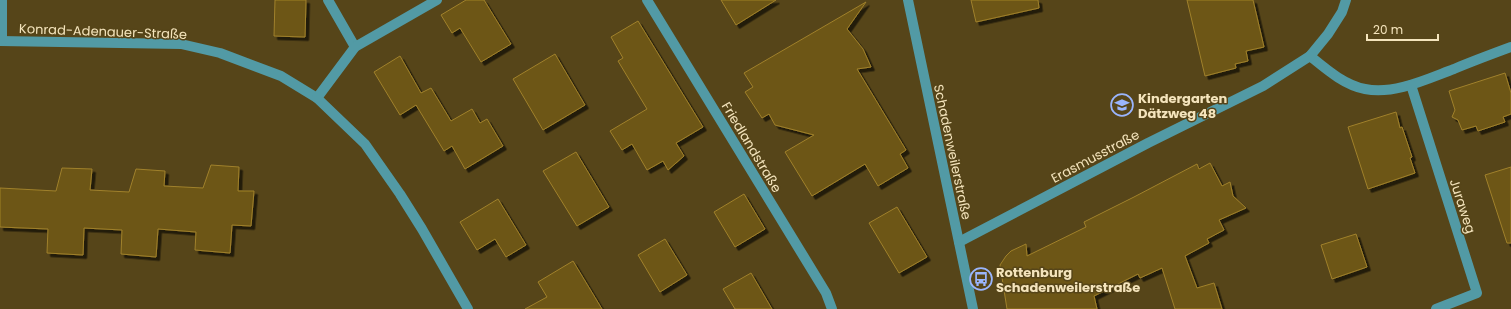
<svg xmlns="http://www.w3.org/2000/svg" width="1511" height="309" font-family="Poppins,sans-serif">
  <style>
    .building { fill: #6d5613; stroke: #a0812c; filter: url(#shadow) }
    .lines { fill: none; stroke-linecap: round; stroke-linejoin: round }
    .minor { stroke: #529aa5; stroke-width: 10 }
    .labels { text-anchor: middle; stroke-width: 3; stroke-linejoin: round; paint-order: stroke }
    .street-label { font-size: 13px; fill: #f4e4bc; stroke: #564519 }
    .poi-label { font-size: 13px; font-weight: bold; fill: #f4e4bc; stroke: #564519; text-anchor: start }
  </style>
  <defs>
    <filter id="shadow"><feDropShadow dx="3.5" dy="3.5" stdDeviation="0" flood-color="#0009"/></filter>
  </defs>
  <rect width="100%" height="100%" fill="#564519"/>
  <!-- building -->
  <g class="building">
    <path d="M275,0H306L305,37L274,36Z"/>
    <path d="M466,0H484L511,44L481,62L460,28L452,33L441,15Z"/>
    <path d="M721,0H776L736,25Z"/>
    <path d="M971,0H1038L1039,8L976,22Z"/>
    <path d="M1187,0H1253L1264,47L1246,51L1248,61L1235,64L1236,68L1205,76Z"/>
    <path d="M866,2L847,29L863,49L871,67L857,69L906,150L900,154L908,168L878,186L865,164L812,196L785,152L814,135L775,125L769,114L762,118L745,92L753,87L744,73Z"/>
    <path d="M638,21L703,127L676,143L684,156L668,170L663,161L647,170L632,144L622,150L610,131L647,109L618,61L623,58L611,37Z"/>
    <path d="M555,54L585,105L543,130L513,79Z"/>
    <path d="M400,56L421,93L431,88L451,121L472,109L480,123L487,119L503,146L465,169L452,146L444,151L416,105L400,115L374,72Z"/>
    <path d="M1505,73L1511,93V114L1503,117L1505,122L1478,131L1476,126L1462,130L1458,120L1452,117L1455,110L1449,91Z"/>
    <path d="M1396,112L1400,128L1402,127L1412,157L1410,158L1415,173L1368,189L1348,127Z"/>
    <path d="M576,152L609,207L577,226L543,171Z"/>
    <path d="M1210,163L1222,186L1230,182L1233,196L1246,208L1219,220L1224,230L1207,239L1209,243L1185,256L1197,288L1214,283L1222,309H1175L1162,268L1140,278L1138,274L1094,296L1097,309H1007L1000,265L1006,256L1011,251L1026,244L1027,256L1086,227L1084,222L1134,197L1197,164L1199,169Z"/>
    <path d="M211,165L239,167L238,191H254L251,226L232,225L230,253L195,250L196,232L158,229L156,257L121,254L122,230L84,228L83,255L47,253L48,229L0,227V188L56,191L62,168L92,169L90,190L129,192L136,169L165,171L164,186L203,188Z"/>
    <path d="M1511,167V243H1507L1485,175Z"/>
    <path d="M744,194L765,229L735,247L714,212Z"/>
    <path d="M498,199L526,245L506,257L495,239L477,250L460,222Z"/>
    <path d="M897,207L927,257L899,273L869,223Z"/>
    <path d="M1356,234L1367,267L1332,279L1321,245Z"/>
    <path d="M665,239L687,275L660,292L638,255Z"/>
    <path d="M573,261L602,309H525L547,297L538,282Z"/>
    <path d="M751,273L772,309H735L723,289Z"/>
  </g>
  <g class="lines">
    <!-- minor -->
    <g class="minor">
      <path d="M328,0L355,47"/>
      <path d="M647,0L826,293L832,309"/>
      <path d="M908,0L973,309"/>
      <path d="M0,41L181,44L220,53L281,76L317,98L365,144L400,194L422,229L468,309"/>
      <path d="M2,41V0"/>
      <path d="M1310,56C1326,69 1344,85 1365,89C1394,95 1427,79 1454,69C1473,61 1492,54 1511,47"/>
      <path d="M1411,85L1477,293L1436,309"/>
      <path d="M317,98L355,47L437,0"/>
      <path d="M959,242L1148,143L1263,86L1310,56L1328,34L1342,12L1346,0"/>
    </g>
  </g>
  <!-- icons -->
  <defs>
    <g id="school-ring" transform="scale(1.15)"><circle r="9.5" fill="#564519" stroke="#9ab5fd" stroke-width="1.5"/><path d="M0-5L7-2L0 1L-7-2ZM-4 1L0 2.5L4 1V4Q0 6-4 4Z" fill="#9ab5fd"/></g>
    <g id="bus-ring" transform="scale(1.15)"><circle r="9.5" fill="#564519" stroke="#9ab5fd" stroke-width="1.5"/><path d="M-5-6H5V4H4V6H2V4H-2V6H-4V4H-5ZM-3.5-4V0h7V-4ZM-3.5 1.2v1.5H-2V1.2ZM2 1.2v1.5H3.5V1.2Z" fill="#9ab5fd"/></g>
  </defs>
  <g fill-rule="evenodd">
    <use href="#school-ring" x="1122" y="105"/>
    <use href="#bus-ring" x="981" y="279"/>
  </g>
  <g class="labels">
    <!-- street labels -->
    <g class="street-label">
      <text transform="translate(103 31) rotate(2)" y="5">Konrad-Adenauer-Straße</text>
      <text transform="translate(752 147) rotate(59)" y="5">Friedlandstraße</text>
      <text transform="translate(953 152) rotate(78)" y="5">Schadenweilerstraße</text>
      <text transform="translate(1095 156) rotate(-28)" y="5">Erasmusstraße</text>
      <text transform="translate(1463 206) rotate(72)" y="5">Juraweg</text>
    </g>
    <!-- poi labels -->
    <g class="poi-label">
      <text x="1138" y="103">Kindergarten<tspan x="1138" dy="15">Dätzweg 48</tspan></text>
      <text x="996" y="277">Rottenburg<tspan x="996" dy="15">Schadenweilerstraße</tspan></text>
    </g>
  </g>
  <!-- scale -->
  <path d="M1367 34v6h71v-6" fill="none" stroke="#f4e4bc" stroke-width="2"/>
  <text x="1373" y="34" font-size="12" fill="#f4e4bc" stroke="#564519" stroke-width="3" paint-order="stroke">20 m</text>
</svg>
